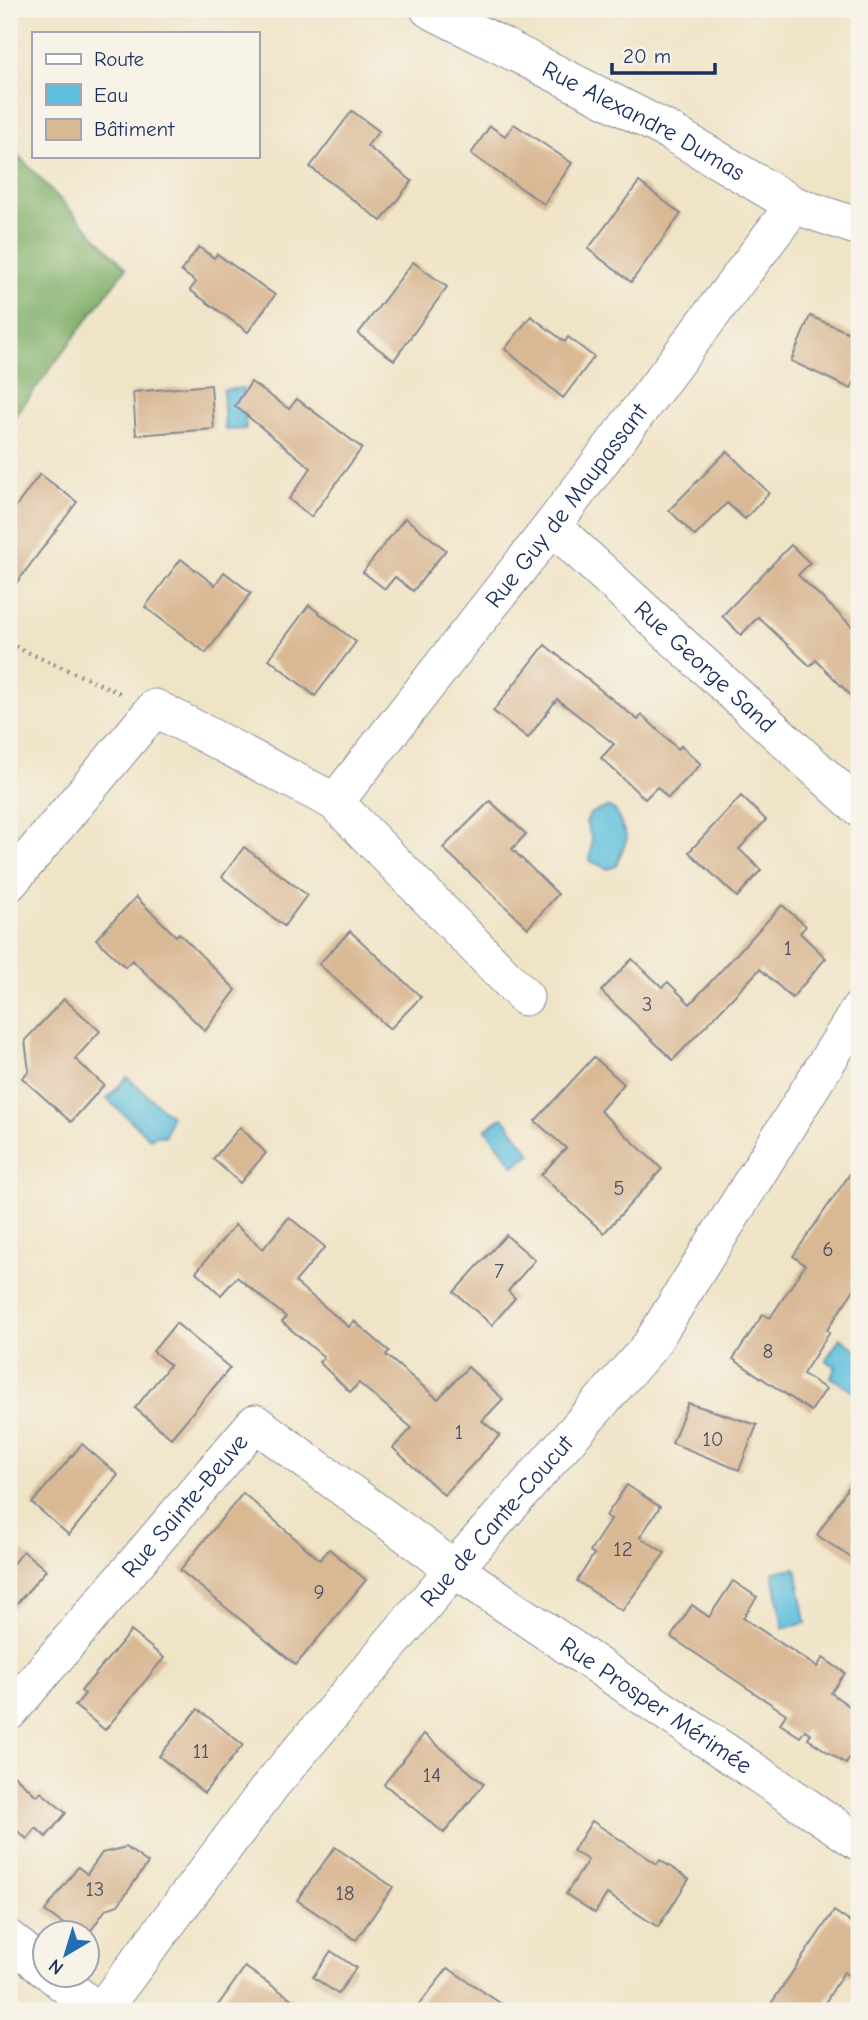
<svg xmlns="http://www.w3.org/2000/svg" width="868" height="2020" font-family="'Comic Neue',sans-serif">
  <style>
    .forest { fill: #7eae68; stroke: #4c6e63; stroke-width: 2 }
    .water { fill: #5fc0dd; stroke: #3d789e; stroke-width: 2 }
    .building { fill: #d9b894 }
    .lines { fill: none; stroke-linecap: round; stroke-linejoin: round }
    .minor-casing { stroke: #868a92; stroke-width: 39 }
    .path { stroke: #868a92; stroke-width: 4.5; stroke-dasharray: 2 5; stroke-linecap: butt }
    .minor { stroke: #fff; stroke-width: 37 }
    .labels { text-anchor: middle; stroke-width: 6; stroke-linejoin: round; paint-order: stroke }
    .number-label { font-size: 21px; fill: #4a516c }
    .street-label { font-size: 24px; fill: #1b2f5e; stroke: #f7f3e8 }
  </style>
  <rect width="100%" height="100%" fill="#f7f3e8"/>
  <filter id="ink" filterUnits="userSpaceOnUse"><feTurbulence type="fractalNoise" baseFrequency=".0143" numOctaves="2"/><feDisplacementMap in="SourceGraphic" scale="14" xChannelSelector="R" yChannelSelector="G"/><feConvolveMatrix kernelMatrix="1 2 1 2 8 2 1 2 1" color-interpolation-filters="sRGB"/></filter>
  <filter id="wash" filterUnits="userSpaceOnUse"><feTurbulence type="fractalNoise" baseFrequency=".00686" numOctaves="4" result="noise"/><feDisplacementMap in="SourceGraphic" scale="28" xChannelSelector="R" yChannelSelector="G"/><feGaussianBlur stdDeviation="1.57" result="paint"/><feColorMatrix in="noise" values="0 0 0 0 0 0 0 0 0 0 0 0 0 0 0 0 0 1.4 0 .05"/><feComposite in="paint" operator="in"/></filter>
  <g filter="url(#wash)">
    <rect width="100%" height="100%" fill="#f0e4c7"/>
    <!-- forest -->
    <path class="forest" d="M9,146L126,268L9,424Z"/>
    <!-- water -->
    <g class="water">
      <path d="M243,388L246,429L225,430L223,390Z"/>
      <path d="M608,807L615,810L627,838L616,866L608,869L590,861L592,840L586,822L591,813Z"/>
      <path d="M127,1077L171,1116L165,1136L155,1135L151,1139L107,1099Z"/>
      <path d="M503,1117L531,1154L514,1166L486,1129Z"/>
      <path d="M840,1338L859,1352V1389L856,1394L831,1377L836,1367L826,1360Z"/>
      <path d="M796,1568L806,1623L783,1628L773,1572Z"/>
    </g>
    <g id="blocks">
      <!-- building -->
      <g class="building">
        <path d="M352,111L379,131L367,146L412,181L381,221L310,167Z"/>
        <path d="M514,124L572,163L544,204L471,154L490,126L505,136Z"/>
        <path d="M639,182L681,214L631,282L588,249Z"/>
        <path d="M199,247L214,258L217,254L275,295L248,332L190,290L196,282L181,271Z"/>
        <path d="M413,262L447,287L394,360L358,334Z"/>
        <path d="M531,316L565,342L568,337L594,357L563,398L505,349Z"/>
        <path d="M810,316L859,337V369L851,389L791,361Z"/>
        <path d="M251,382L289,409L297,399L362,448L311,517L289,499L311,468L235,406Z"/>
        <path d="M211,385L214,429L136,435L133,392Z"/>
        <path d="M727,451L769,493L745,519L727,503L695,536L669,510Z"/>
        <path d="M40,474L77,502L9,593V516Z"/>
        <path d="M405,518L446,550L413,591L395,577L385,589L363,572Z"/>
        <path d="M791,545L810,563L798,575L859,633V704L816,660L810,666L758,617L741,635L722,616Z"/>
        <path d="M181,559L215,585L224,572L251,593L206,653L145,607Z"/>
        <path d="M309,605L356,642L315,696L269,659Z"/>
        <path d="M545,645L638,720L642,715L678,749L681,746L701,764L668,798L657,787L645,799L601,758L614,744L557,699L528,738L493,711Z"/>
        <path d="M741,796L766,820L739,849L761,870L737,897L689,852Z"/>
        <path d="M490,801L526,834L512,849L558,894L528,928L443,848Z"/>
        <path d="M244,847L307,895L284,926L222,877Z"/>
        <path d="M136,897L176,936L179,933L236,990L205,1031L132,960L125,967L96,939Z"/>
        <path d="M782,905L806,926L800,933L826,958L792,998L760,969L673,1060L601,991L632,959L662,987L668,982L690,1004Z"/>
        <path d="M350,931L421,997L390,1029L319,964Z"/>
        <path d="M64,999L100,1031L75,1059L104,1085L71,1122L22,1078L29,1071L25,1040Z"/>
        <path d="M594,1057L624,1084L600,1111L662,1169L604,1233L541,1175L566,1148L535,1121Z"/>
        <path d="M240,1127L266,1153L240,1183L213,1159Z"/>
        <path d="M859,1161V1282L827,1330L830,1332L803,1374L826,1389L811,1411L733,1359L763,1314L770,1318L805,1265L793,1256Z"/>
        <path d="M289,1217L325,1247L295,1282L349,1327L354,1321L389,1351L386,1355L438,1399L468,1367L503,1399L482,1421L500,1435L444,1495L393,1448L412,1428L359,1383L350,1392L319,1362L324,1357L282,1322L286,1317L237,1277L221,1295L196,1272L235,1225L263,1249Z"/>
        <path d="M506,1235L535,1260L508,1291L515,1298L492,1325L454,1292Z"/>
        <path d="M176,1323L230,1368L171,1438L135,1408L170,1365L153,1351Z"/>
        <path d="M688,1403L757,1425L739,1470L672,1443Z"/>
        <path d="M82,1444L118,1475L69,1535L32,1503Z"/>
        <path d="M859,1471V1563L817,1535Z"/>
        <path d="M627,1485L660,1507L640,1537L665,1553L622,1611L577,1581L594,1554L590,1551L611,1519L606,1516Z"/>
        <path d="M243,1493L320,1560L329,1549L366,1580L296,1665L180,1570Z"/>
        <path d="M23,1551L46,1570L9,1613V1568Z"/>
        <path d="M733,1581L757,1597L743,1618L817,1667L823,1658L845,1673L831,1693L859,1713V1743L846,1764L808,1739L811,1734L805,1730L800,1737L780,1724L786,1714L671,1637L692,1605L709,1617Z"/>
        <path d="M131,1631L164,1658L105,1730L75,1706L85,1694L81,1691Z"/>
        <path d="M198,1709L243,1745L204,1793L159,1756Z"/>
        <path d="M424,1734L484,1784L444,1833L384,1784Z"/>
        <path d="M9,1771L37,1796L41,1792L66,1813L46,1837L36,1828L27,1839L9,1824Z"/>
        <path d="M592,1821L657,1864L660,1860L689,1879L658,1927L607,1894L595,1913L566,1894L588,1860L573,1851Z"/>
        <path d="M126,1847L148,1863L118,1905L106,1909L88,1935L76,1933L45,1911L78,1867L87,1874L102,1853Z"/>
        <path d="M335,1847L393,1887L356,1940L297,1900Z"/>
        <path d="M834,1911L859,1928V1983L844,1972L820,2011H766Z"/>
        <path d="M331,1951L356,1968L338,1994L313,1977Z"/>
        <path d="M245,1967L309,2011H214Z"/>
        <path d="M448,1968L512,2011H414Z"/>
      </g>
    </g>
  </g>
  <g filter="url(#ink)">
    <use href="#blocks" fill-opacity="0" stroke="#868a92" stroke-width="2"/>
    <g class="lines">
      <!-- minor casing -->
      <g class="minor-casing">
        <g id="minor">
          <path id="s1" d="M429,9L669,131L794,205L859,227"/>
          <path id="s2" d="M552,526L859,808"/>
          <path d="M335,802L525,997"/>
          <path id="s3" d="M9,883L155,708L335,802L552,526L794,205"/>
          <path id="s4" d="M9,1712L255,1423L454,1569L859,1842"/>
          <path d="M9,1939L46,1969"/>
          <path d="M52,1974L97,2011"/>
          <path id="s5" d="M101,2011L272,1784L454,1569L650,1346L859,1010"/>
        </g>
      </g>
      <!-- path -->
      <path class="path" d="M9,644L122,694"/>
      <!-- minor -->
      <use href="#minor" class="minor"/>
    </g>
  </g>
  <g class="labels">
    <!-- number labels -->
    <g class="number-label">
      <text x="788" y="955">1</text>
      <text x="647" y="1011">3</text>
      <text x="619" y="1195">5</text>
      <text x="828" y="1256">6</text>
      <text x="499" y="1278">7</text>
      <text x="768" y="1358">8</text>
      <text x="459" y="1439">1</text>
      <text x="713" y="1446">10</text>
      <text x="623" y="1556">12</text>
      <text x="319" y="1599">9</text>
      <text x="201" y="1758">11</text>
      <text x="432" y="1782">14</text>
      <text x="95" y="1896">13</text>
      <text x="345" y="1900">18</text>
    </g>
    <!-- street labels -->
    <g class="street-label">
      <text dy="8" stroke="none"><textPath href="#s1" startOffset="242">Rue Alexandre Dumas</textPath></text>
      <text dy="8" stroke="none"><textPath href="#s3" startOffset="807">Rue Guy de Maupassant</textPath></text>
      <text dy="8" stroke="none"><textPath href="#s2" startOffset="208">Rue George Sand</textPath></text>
      <text dy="8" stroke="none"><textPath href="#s4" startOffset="271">Rue Sainte-Beuve</textPath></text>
      <text dy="8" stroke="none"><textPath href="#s5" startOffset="630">Rue de Cante-Coucut</textPath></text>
      <text dy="8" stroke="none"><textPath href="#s4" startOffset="870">Rue Prosper Mérimée</textPath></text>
    </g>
  </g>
  <!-- margin -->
  <rect width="868" height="2020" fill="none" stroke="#f7f3e8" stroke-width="35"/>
  <!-- legend -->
  <rect x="32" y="32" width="228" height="126" fill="#f7f3e8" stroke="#9fa5b1" stroke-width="2"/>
  <rect x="46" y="54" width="35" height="10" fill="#ffffff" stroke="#9fa5b1" stroke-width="2"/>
  <text x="94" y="66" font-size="21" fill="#1b2f5e">Route</text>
  <rect x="46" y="84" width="35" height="21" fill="#5fc0dd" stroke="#9fa5b1" stroke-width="2"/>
  <text x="94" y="102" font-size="21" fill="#1b2f5e">Eau</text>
  <rect x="46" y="119" width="35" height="21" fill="#d9b894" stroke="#9fa5b1" stroke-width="2"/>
  <text x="94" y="136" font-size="21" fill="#1b2f5e">Bâtiment</text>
  <!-- north arrow -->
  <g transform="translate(66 1954) rotate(218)"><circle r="33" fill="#f7f3e8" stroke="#9fa5b1" stroke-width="2"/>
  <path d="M0-5L12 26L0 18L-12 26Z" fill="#1f6fb2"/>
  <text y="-10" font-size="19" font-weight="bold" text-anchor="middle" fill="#1b2f5e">N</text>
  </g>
  <!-- scale -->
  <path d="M612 63v10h103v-10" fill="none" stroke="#1b2f5e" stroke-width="3.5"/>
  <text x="623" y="63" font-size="21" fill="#1b2f5e" stroke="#f7f3e8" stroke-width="5" paint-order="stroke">20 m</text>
</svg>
